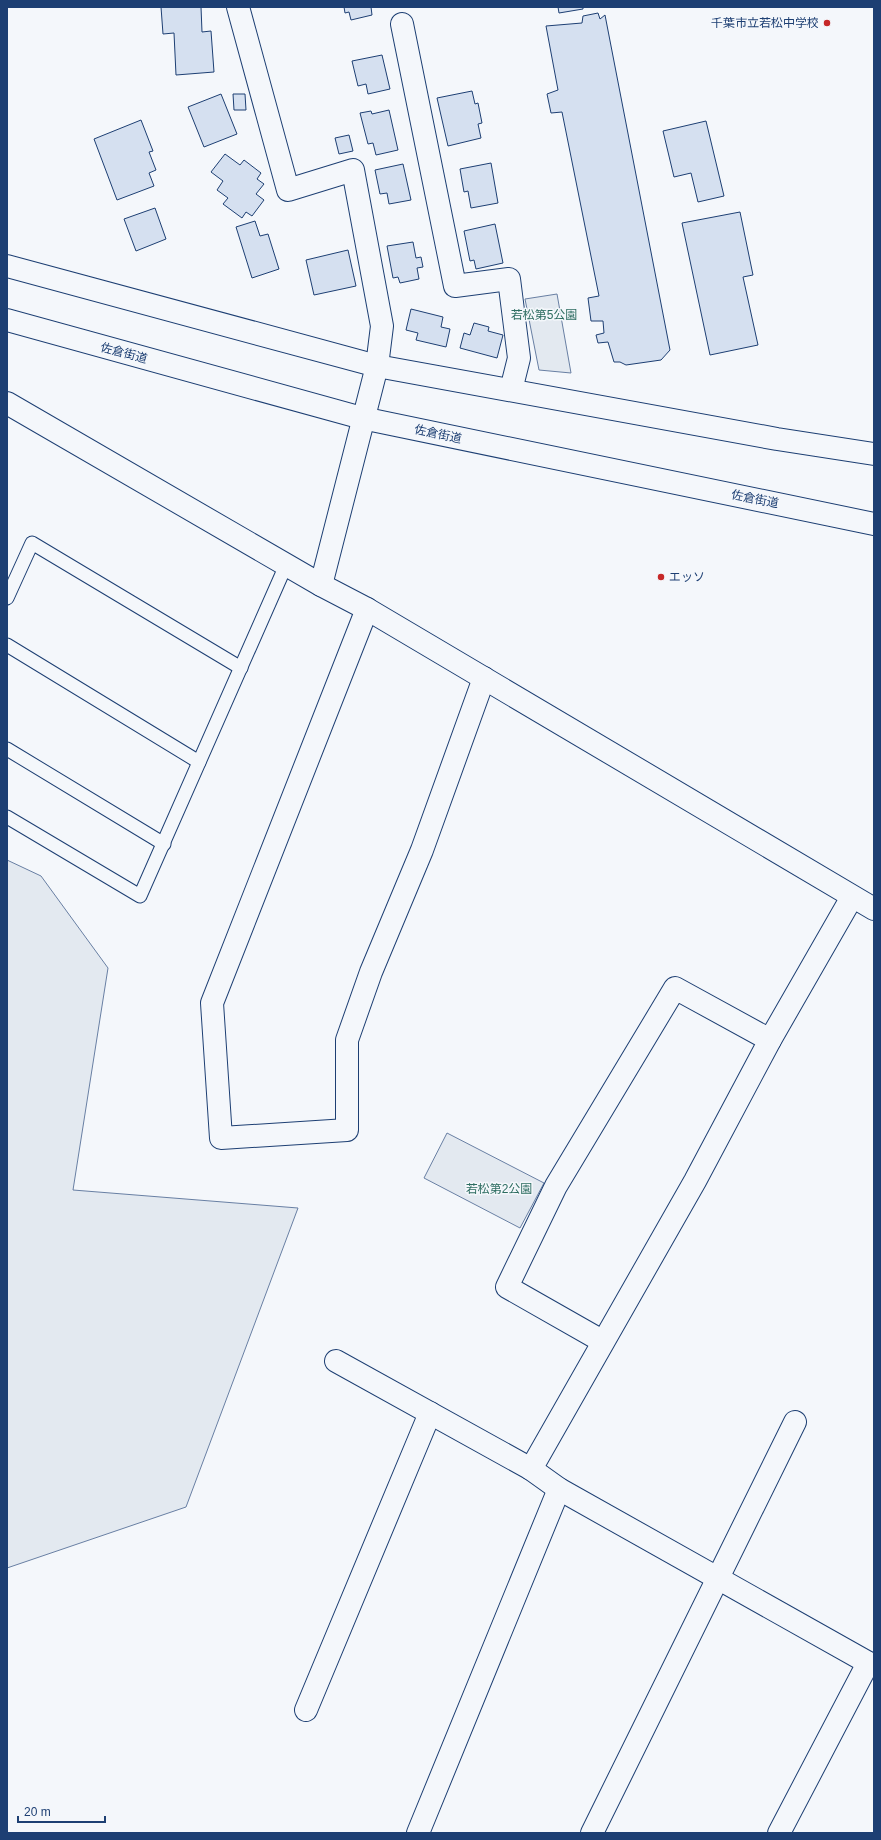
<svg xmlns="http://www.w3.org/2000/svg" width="881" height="1840" font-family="Arial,'Noto Sans JP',sans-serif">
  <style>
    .green { fill: #e3e9f0; stroke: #687fa3 }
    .building { fill: #d5e0f0; stroke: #1d3f73 }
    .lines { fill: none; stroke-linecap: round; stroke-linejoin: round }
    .lane-casing { stroke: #1d3f73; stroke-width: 15 }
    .street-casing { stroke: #1d3f73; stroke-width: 24 }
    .secondary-casing { stroke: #1d3f73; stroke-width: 24 }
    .highway-casing { stroke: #1d3f73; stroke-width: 24 }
    .lane { stroke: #f4f7fb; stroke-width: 13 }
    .street { stroke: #f4f7fb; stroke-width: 22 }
    .secondary { stroke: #f4f7fb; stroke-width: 22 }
    .highway { stroke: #f4f7fb; stroke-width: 22 }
    .poi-dot { fill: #c62828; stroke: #f4f7fb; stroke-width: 1.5 }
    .labels { text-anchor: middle; stroke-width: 3; stroke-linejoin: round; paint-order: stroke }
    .poi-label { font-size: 12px; fill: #1d3f73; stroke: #f4f7fb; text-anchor: end }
    .park-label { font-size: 12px; fill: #2c6c60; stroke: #f4f7fb }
    .street-label { font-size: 12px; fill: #1d3f73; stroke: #f4f7fb }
  </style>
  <rect width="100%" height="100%" fill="#f4f7fb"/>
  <!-- green -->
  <g class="green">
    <path d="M557,294L571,373L539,370L525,299Z"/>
    <path d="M7,860L41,876L108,968L73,1190L298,1208L186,1507L7,1568Z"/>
    <path d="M447,1133L544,1183L520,1228L424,1178Z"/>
  </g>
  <!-- building -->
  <g class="building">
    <path d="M161,7H201L202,32L211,31L214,72L176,75L174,33L163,34Z"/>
    <path d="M344,7H371L372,15L351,20L349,12L345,13Z"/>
    <path d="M558,7H583V9L559,13Z"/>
    <path d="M598,13L600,19L605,15L670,350L661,360L626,365L620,362H614L608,342L598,343L596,335L604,333L603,321H591L588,298L599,296L562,112L551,113L547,94L558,90L546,26L582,23L583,16Z"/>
    <path d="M382,55L390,89L368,94L366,84L358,86L352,61Z"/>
    <path d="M472,91L475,104L478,103L482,123L478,124L481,138L448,146L437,98Z"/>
    <path d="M221,94L237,134L204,147L188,107Z"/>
    <path d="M233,94H245L246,110H234Z"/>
    <path d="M389,110L398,150L376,155L373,143L368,144L360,113L371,111L372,114Z"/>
    <path d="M141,120L153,151L149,152L156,170L149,173L154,186L117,200L94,139Z"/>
    <path d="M706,121L724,196L698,202L691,173L674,177L663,131Z"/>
    <path d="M349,135L353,151L339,154L335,138Z"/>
    <path d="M225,154L240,165L244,160L261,173L257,179L264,184L256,194L264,200L252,216L246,212L242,218L223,204L228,198L217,190L223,181L211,172Z"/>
    <path d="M491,163L498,203L471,208L468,191L464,192L460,169Z"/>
    <path d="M403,164L411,200L389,204L387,193L380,194L375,170Z"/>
    <path d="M155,208L166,239L136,251L124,219Z"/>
    <path d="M740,212L753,275L743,277L758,345L710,355L682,223Z"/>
    <path d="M255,221L260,236L268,234L279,269L252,278L236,227Z"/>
    <path d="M495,224L503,263L476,269L474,260L470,261L464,231Z"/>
    <path d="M413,242L416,258L421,257L423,267L417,268L419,279L400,283L398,277L393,278L387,246Z"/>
    <path d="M348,250L356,286L314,295L306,260Z"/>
    <path d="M411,309L443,317L441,327L450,329L446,347L416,340L418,333L406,330Z"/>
    <path d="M474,323L489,327L488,331L503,335L497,358L460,348L464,333L470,335Z"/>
  </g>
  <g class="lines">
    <!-- lane casing -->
    <g class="lane-casing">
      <g id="lane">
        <path d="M7,598L32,543L241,668"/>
        <path d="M7,645L199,762"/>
        <path d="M7,749L164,844"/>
        <path d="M7,817L140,896L286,565"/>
      </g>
    </g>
    <!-- street casing -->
    <g class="street-casing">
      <g id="street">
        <path d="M238,7L288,190L353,170L382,326L377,366"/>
        <path d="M402,24L455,286L509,279L519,358L511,390"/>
        <path d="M367,609L212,1003L221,1138L347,1130V1040L371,972L422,850L484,678"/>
        <path d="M602,1341L507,1287L556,1186L675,988L770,1040"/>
        <path d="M336,1361L531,1469L559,1489L874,1666"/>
        <path d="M531,1469L695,1181L770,1040L852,897"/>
        <path d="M306,1710L430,1413"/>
        <path d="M418,1833L559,1489"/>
        <path d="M592,1833L795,1422"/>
        <path d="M779,1833L868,1663"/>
      </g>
    </g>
    <!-- secondary casing -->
    <g class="secondary-casing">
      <g id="secondary">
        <path d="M7,403L321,585L367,609L874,909"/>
        <path d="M321,585L377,366"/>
      </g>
    </g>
    <!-- highway casing -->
    <g class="highway-casing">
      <g id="highway">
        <path d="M7,266L377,366L777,439L874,454"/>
        <path d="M7,320L362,418L874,524"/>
      </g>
    </g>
    <!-- lane -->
    <use href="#lane" class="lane"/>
    <!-- street -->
    <use href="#street" class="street"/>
    <!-- secondary -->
    <use href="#secondary" class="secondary"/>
    <!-- highway -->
    <use href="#highway" class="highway"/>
  </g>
  <!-- markers -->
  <g class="poi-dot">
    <circle cx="827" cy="23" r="4"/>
    <circle cx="661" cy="577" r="4"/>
  </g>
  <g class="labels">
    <!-- poi labels -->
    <g class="poi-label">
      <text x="819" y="27">千葉市立若松中学校</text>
      <text x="669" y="581" text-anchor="start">エッソ</text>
    </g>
    <!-- park labels -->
    <g class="park-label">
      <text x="544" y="319">若松第5公園</text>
      <text x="499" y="1193">若松第2公園</text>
    </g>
    <!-- street labels -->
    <g class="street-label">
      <text transform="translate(124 353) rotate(15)" y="4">佐倉街道</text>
      <text transform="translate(438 434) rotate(12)" y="4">佐倉街道</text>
      <text transform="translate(755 499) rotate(11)" y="4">佐倉街道</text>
    </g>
  </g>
  <!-- border -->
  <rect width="881" height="1840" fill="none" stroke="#1d3f73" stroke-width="16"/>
  <!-- scale -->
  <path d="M18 1816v6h87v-6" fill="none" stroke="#1d3f73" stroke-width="2"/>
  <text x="24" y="1816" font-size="12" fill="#1d3f73" stroke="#f4f7fb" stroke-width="3" paint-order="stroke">20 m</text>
</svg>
